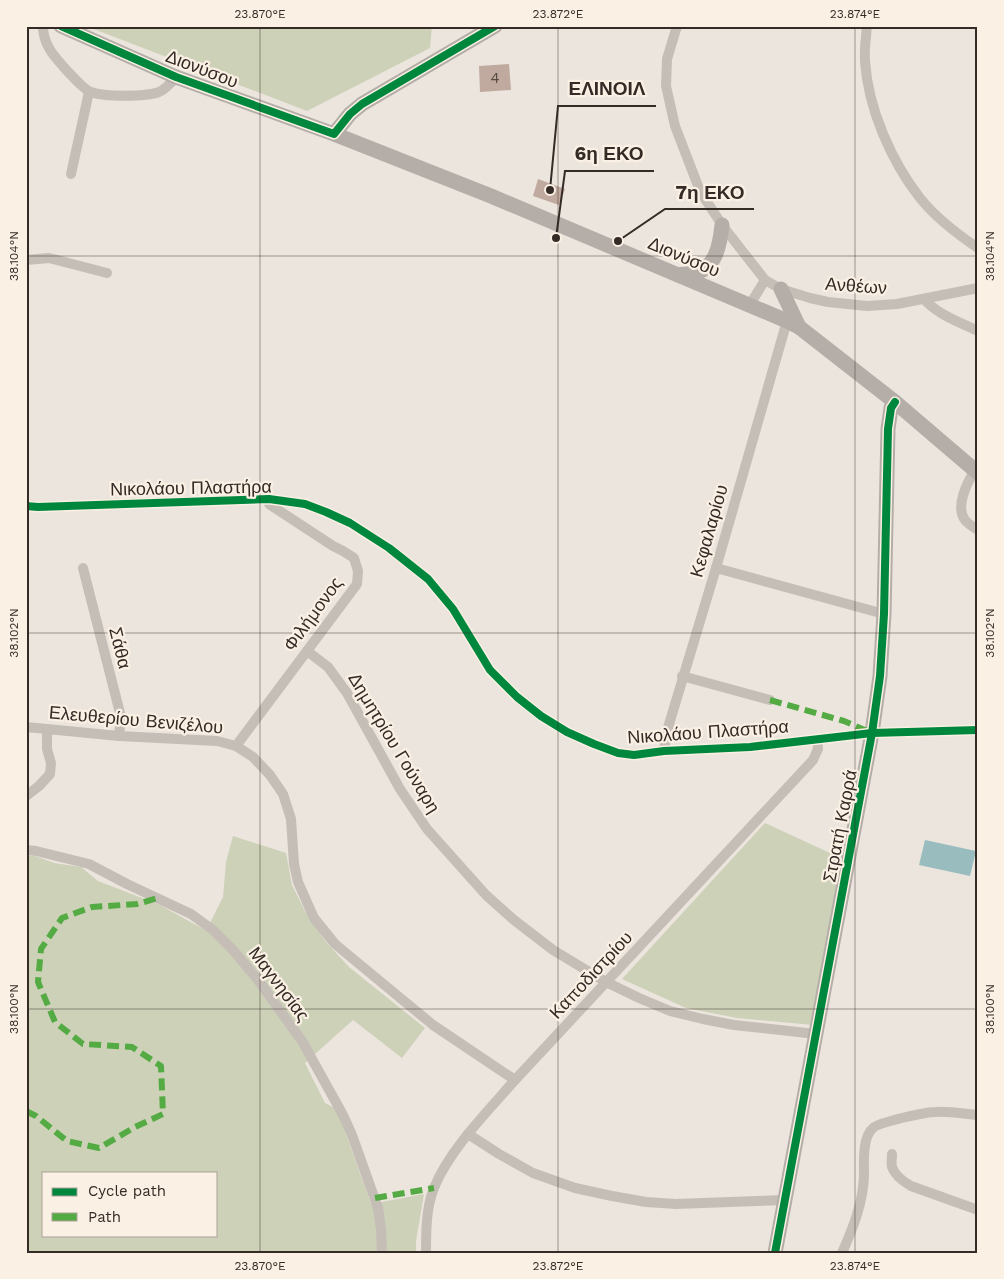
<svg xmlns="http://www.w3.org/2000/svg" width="1004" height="1279" font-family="'Work Sans',sans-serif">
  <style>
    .green { fill: #ccd1b8; fill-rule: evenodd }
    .water { fill: #99bcbe }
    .building { fill: #c0aa9f }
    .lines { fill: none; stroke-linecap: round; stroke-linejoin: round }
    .street { stroke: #c5beb7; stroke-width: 10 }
    .secondary { stroke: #b5aea8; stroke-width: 15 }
    .quiet { stroke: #54ab44; stroke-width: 6; stroke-dasharray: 12 6; stroke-linecap: butt }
    .cycleway-casing { stroke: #faf0e4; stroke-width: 11 }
    .cycleway { stroke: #00873e; stroke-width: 8 }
    .ticks { fill: none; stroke: #352b26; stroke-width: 1; stroke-opacity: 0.45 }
    .labels { text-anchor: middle; stroke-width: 4.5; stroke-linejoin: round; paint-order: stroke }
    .number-label { font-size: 15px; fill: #584b44 }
    .street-label { font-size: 18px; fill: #352b26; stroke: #faf0e4 }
    .leader { fill: none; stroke: #352b26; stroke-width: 2 }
    .callout-dot { fill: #352b26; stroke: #faf0e4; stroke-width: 2 }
    .callout-label { font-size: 19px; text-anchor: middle; font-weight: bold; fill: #352b26; stroke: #faf0e4; stroke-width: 4.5; stroke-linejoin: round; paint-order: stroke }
    .neatline { fill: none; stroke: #352b26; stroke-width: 2 }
    .ticks-label { font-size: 12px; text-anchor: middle; fill: #352b26 }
  </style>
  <rect width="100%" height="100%" fill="#ece5de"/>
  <!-- green -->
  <g class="green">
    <path d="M86,26H432L430,48L307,111Z"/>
    <path d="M765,823L843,859L813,1025L737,1018L686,1008L622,979Z"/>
    <path d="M233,836L286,853L292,885L305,911L326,942L349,967L425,1028L402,1058L353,1020L305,1063L325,1103L337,1109L371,1204L424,1194L416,1241V1253H26V856H35L54,863L81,867L98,881L160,905L205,930L212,919L223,897L226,862ZM44,1173H216V1235H44Z"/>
  </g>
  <!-- water -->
  <path class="water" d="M925,840L976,851L970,876L919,865Z"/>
  <!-- building -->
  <g class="building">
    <path d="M509,64L511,90L480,92L479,66Z"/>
    <path d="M538,179L565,189L559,205L533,196Z"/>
  </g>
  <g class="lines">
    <!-- street -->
    <g class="street">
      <path d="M43,26C43,34 45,41 49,48C53,56 83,90 91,92C104,97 146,97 159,92C166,89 171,83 176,77"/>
      <path d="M677,26L667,59L666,86L675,126L700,191L722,225L765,280L781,289L810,298L828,302L867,306L897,304L978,288"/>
      <path d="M867,26C866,38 864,49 865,61C868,108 891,161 920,198C936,218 957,234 978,248"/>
      <path d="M71,174L89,92"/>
      <path d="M26,260L49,258L107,273"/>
      <path d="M924,299C938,315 959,322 978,331"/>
      <path d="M749,306L765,280"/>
      <path d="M975,471C967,482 955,507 965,520C968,524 973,527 978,530"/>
      <path d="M26,506L38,507L269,499L305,504L326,512L350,523L389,548L428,579L453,609L490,670L517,697L541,716L567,732L594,744L618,753L634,755L664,751L750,747L872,733L978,730"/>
      <path d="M83,568L121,717L119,736"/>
      <path d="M716,568L884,614"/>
      <path d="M307,651L328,667L347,693L400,789L427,829L486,895L514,920L553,950L606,982L639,998L670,1011L703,1019L734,1025L816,1034"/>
      <path d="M682,676L770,700"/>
      <path d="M26,727L119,736L217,741L236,746L253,757L270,775L283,794L291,819L294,864L298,882L314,918L335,944L433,1025L515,1080"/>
      <path d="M236,746L357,584L358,571L354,558L343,551L333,546L269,504V499"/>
      <path d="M664,751L667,731L716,568L787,321"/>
      <path d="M26,796L39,786L50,774L51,763L47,749V729"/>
      <path d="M26,850L36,851L89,864L127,884L191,914L213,930L233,950L258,980L302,1041L343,1115L352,1135L378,1208L381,1230L382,1253"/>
      <path d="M468,1134L499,1154L533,1173L575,1188L612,1196L646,1202L676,1204L785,1200"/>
      <path d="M892,1154C892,1158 891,1163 892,1167C895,1176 904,1182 911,1186L978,1210"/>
      <path d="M426,1253C426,1231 426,1208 434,1188C449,1150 488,1111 515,1080L813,760L818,749L817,740"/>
      <path d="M842,1253C853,1228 863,1203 864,1176C864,1163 862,1137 873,1128C879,1122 926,1112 936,1112C950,1111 964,1114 978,1115"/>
    </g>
    <!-- secondary -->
    <g class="secondary">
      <path d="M61,26L176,77L334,134L491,196L787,321L799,327L895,402L978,473"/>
      <path d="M334,134L350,114L362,104L495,26"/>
      <path d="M678,275C684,274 689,274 694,273C716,269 720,244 722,225"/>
      <path d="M781,289L799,327"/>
      <path d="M775,1253L872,733L880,676L884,614L888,429L891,408L895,402"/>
    </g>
    <!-- quiet -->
    <g class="quiet">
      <path d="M770,700L844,721L867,731"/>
      <path d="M26,1111L36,1116L67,1141L99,1148L135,1127L163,1114L161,1066L132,1047L83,1044L55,1022L38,982L41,949L62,918L92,907L137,904L158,898"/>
      <path d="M375,1198L434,1188"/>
    </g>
    <!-- cycleway casing -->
    <g class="cycleway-casing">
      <g id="cycleway">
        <path d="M61,26L176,77L334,134L350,114L362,104L495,26"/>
        <path d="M26,506L38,507L269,499L305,504L326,512L350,523L389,548L428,579L453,609L490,670L517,697L541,716L567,732L594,744L618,753L634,755L664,751L750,747L872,733L978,730"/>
        <path d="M775,1253L872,733L880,676L884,614L888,429L891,408L895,402"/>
      </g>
    </g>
    <!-- cycleway -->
    <use href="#cycleway" class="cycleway"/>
  </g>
  <!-- ticks -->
  <path class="ticks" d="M260,26V1253M558,26V1253M855,26V1253M26,256H978M26,633H978M26,1009H978"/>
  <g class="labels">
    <!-- number labels -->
    <g class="number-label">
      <text x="495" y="83">4</text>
    </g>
    <!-- street labels -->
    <g class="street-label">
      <text transform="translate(202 69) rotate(21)" y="6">Διονύσου</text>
      <text transform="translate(684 257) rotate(23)" y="6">Διονύσου</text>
      <text transform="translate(856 286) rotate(4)" y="6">Ανθέων</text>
      <text transform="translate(191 488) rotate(-1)" y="6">Νικολάου Πλαστήρα</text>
      <text transform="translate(709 531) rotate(-74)" y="6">Κεφαλαρίου</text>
      <text transform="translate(313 614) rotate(-54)" y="6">Φιλήμονος</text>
      <text transform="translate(120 648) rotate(76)" y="6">Σάθα</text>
      <text transform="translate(136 720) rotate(5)" y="6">Ελευθερίου Βενιζέλου</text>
      <text transform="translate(708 732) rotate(-4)" y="6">Νικολάου Πλαστήρα</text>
      <text transform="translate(394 743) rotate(59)" y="6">Δημητρίου Γούναρη</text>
      <text transform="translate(840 826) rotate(-79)" y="6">Στρατή Καρρά</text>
      <text transform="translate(591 975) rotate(-47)" y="6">Καποδιστρίου</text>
      <text transform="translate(279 984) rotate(53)" y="6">Μαγνησίας</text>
    </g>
  </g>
  <!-- callouts -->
  <path class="leader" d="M550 190L558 106H656M556 238L565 171H654M618 241L665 209H754"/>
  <g class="callout-dot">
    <circle cx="550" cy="190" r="5"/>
    <circle cx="556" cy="238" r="5"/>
    <circle cx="618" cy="241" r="5"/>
  </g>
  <g class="callout-label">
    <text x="607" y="95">ΕΛΙΝΟΙΛ</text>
    <text x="609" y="160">6η ΕΚΟ</text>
    <text x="710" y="199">7η ΕΚΟ</text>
  </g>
  <!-- border -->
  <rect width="1004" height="1279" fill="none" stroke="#faf0e4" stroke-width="55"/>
  <!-- legend -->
  <rect x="42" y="1172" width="175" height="65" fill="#faf0e4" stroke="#aba198"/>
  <rect x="52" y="1188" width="25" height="8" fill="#00873e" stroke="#aba198"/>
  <text x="88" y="1196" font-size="15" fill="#352b26">Cycle path</text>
  <rect x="52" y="1213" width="25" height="8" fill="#54ab44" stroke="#aba198"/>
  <text x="88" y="1222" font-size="15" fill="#352b26">Path</text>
  <rect x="28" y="28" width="948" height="1224" class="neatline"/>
  <g class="ticks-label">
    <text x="260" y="18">23.870°E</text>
    <text x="558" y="18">23.872°E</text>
    <text x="855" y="18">23.874°E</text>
    <text transform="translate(14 256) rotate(-90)" y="4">38.104°N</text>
    <text transform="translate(990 256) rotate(-90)" y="4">38.104°N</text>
    <text transform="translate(14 633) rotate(-90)" y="4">38.102°N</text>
    <text transform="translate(990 633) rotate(-90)" y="4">38.102°N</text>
    <text transform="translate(14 1009) rotate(-90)" y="4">38.100°N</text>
    <text transform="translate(990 1009) rotate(-90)" y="4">38.100°N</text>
    <text x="260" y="1270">23.870°E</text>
    <text x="558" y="1270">23.872°E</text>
    <text x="855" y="1270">23.874°E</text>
  </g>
</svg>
